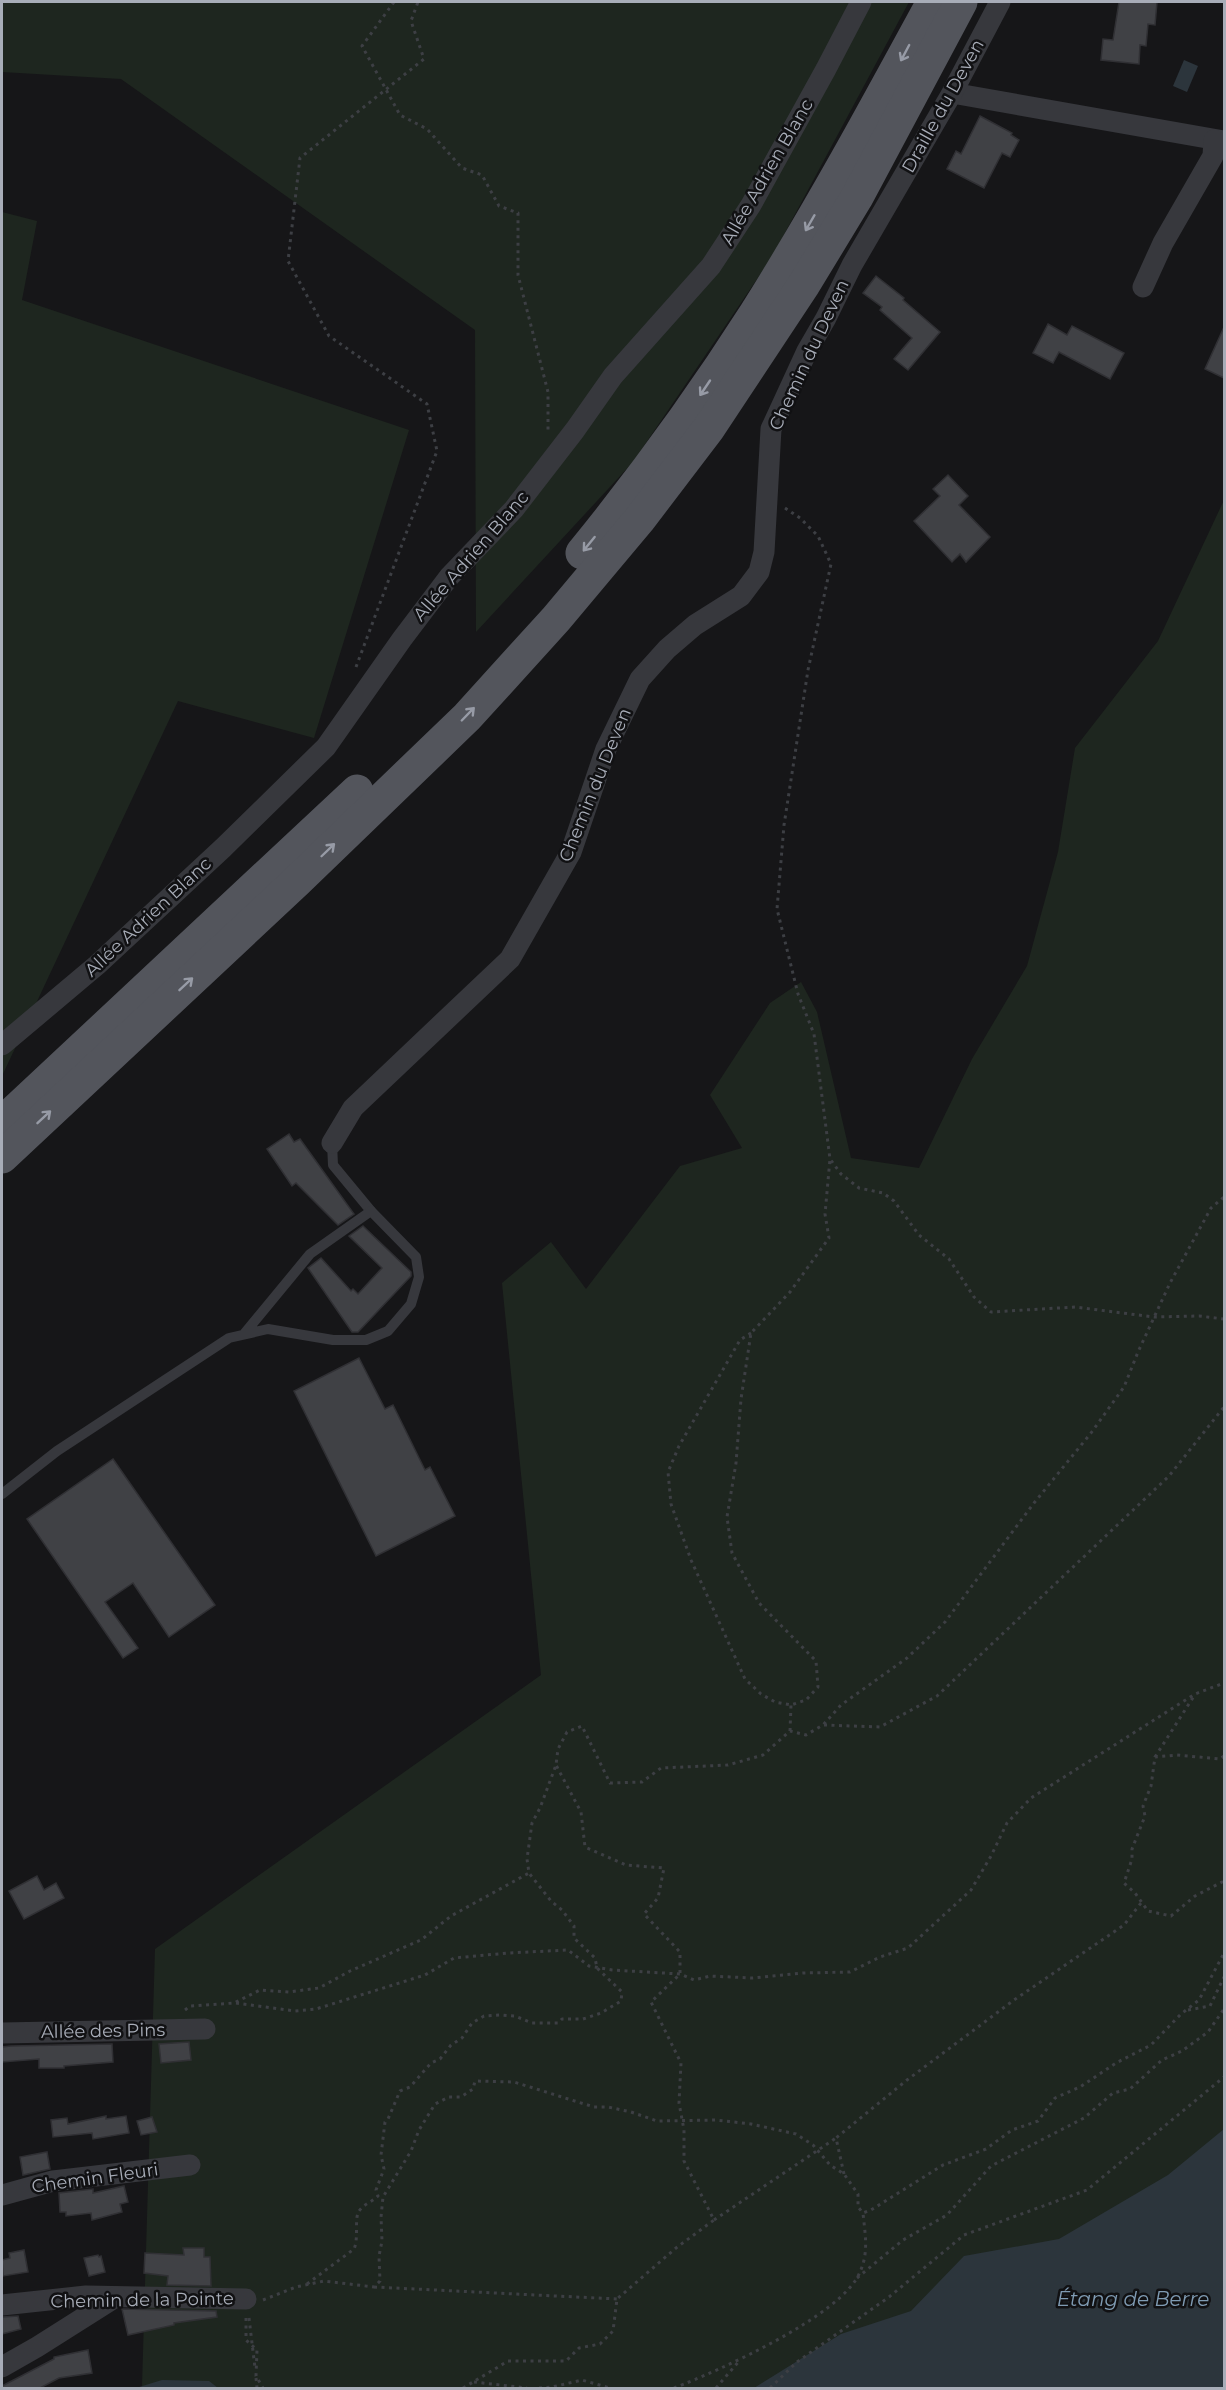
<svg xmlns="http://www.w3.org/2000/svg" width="1226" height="2390" font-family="Montserrat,sans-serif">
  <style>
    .green { fill: #1e261f }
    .water { fill: #2c353c }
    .building { fill: #404145; stroke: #303034; stroke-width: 1.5 }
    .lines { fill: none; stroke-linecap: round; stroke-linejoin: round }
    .path { stroke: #3d3f44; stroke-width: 3; stroke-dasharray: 3 4.5; stroke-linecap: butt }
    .service { stroke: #37383d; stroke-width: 10 }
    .minor { stroke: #37383d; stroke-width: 21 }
    .primary { stroke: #53555c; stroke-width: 33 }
    .oneway { stroke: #979ba6 }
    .labels { text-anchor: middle; stroke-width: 5; stroke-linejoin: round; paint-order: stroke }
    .street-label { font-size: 18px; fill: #a8adb8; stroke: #111113 }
    .water-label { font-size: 20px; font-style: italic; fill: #7f9bb3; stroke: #111113 }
  </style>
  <rect width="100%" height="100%" fill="#161618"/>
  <!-- green -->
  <g class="green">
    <path d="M2,2H909L772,257L633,462L476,632L475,330L121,79L2,72Z"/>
    <path d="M2,212L37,221L22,300L409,430L314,738L178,701L2,1076Z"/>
    <path d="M1224,500V2131L915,2388H147L142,2386L155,1949L541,1675L502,1283L551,1242L586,1289L680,1166L742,1148L710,1095L770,1003L801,982L817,1012L851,1158L919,1168L972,1059L1027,966L1058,852L1075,748L1158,641Z"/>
  </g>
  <!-- water -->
  <g class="water">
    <path d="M1184,60L1198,66L1187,92L1173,86Z"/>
    <path d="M1224,2129V2388H754L841,2334L911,2311L964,2256L1059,2239L1168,2175Z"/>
    <path d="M162,2380L209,2381L218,2388H136Z"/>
  </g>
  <!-- building -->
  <g class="building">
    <path d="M1119,2H1157L1155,25L1148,24L1146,46L1140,45L1139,64L1101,60L1103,39L1113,40Z"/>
    <path d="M980,116L1012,133L1011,135L1019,140L1010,157L1002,153L984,188L947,169L956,151L961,154Z"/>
    <path d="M876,276L904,298L903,300L940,332L908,370L894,359L912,338L880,310L882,307L863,293Z"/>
    <path d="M1048,324L1067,335L1072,326L1124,353L1110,379L1059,352L1053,363L1033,353Z"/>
    <path d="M1224,327V378L1205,369Z"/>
    <path d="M948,475L968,496L959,505L990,537L966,562L960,554L952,562L914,521L940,496L933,489Z"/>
    <path d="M289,1134L294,1142L300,1139L354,1214L338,1225L296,1183L292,1186L267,1149Z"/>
    <path d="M363,1226L411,1272V1276L358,1332H352L308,1268L321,1258L351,1291L353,1289L358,1294L382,1268L349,1236Z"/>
    <path d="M359,1358L385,1409L393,1405L425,1470L430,1467L455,1516L376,1556L294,1391Z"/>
    <path d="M113,1459L215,1605L169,1637L133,1583L105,1602L138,1648L123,1658L27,1519Z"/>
    <path d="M37,1876L44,1890L56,1883L64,1898L24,1919L9,1891Z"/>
    <path d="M189,2042L191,2060L161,2063L159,2044Z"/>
    <path d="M112,2044L113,2062L64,2066V2068H39V2059L2,2062V2047L11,2046Z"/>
    <path d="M106,2116V2119L126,2116L129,2133L93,2139L92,2133L53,2137L51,2120L67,2118L68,2124Z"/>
    <path d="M152,2117L157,2132L141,2135L137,2121Z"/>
    <path d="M47,2152L50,2169L23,2175L20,2157Z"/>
    <path d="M124,2186L128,2202L120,2204L122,2212L92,2220L91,2213L66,2216V2212H60L59,2193L93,2189V2193Z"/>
    <path d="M183,2248H204V2257H210L211,2286L167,2285L168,2276L144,2273L145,2253L184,2255Z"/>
    <path d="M24,2250L28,2272L3,2276L2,2260L10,2258L9,2253Z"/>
    <path d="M98,2255L99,2257L101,2256L105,2272L89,2276L84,2258Z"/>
    <path d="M122,2309L216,2311L217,2317L174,2323V2325L128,2335Z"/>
    <path d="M18,2316L21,2329L2,2334V2317Z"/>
    <path d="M88,2350L92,2373L59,2378L40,2388H2V2386L54,2359V2357Z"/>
  </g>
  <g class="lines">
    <!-- path -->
    <g class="path">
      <path d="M394,2L362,46L400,115L427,129L462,168L482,175L499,206L518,213V275L548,392V432"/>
      <path d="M785,508L800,518L818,536L831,564L808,670L784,825L777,909L798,994L814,1034L830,1159L841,1174L859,1188L883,1193L894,1201L919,1235L949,1259L974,1297L991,1312L1075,1307L1154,1317L1199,1316L1224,1319"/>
      <path d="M356,667L437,451L427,404L329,336L288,261L300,158L424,59L411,21L418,2"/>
      <path d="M751,1333L740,1340L679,1446L668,1472L671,1504L691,1560L745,1679L761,1694L775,1702L791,1705L806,1700L818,1687L816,1661L759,1603L732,1553L727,1517L736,1463L741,1399L751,1333L790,1292L829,1238L825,1214L830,1159"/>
      <path d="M824,1725L880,1727L937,1696L1169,1476L1224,1407"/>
      <path d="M790,1731L791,1705"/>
      <path d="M1224,1756L1220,1759L1177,1755L1155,1757L1151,1786L1143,1806L1145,1816L1132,1849V1859L1124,1883L1135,1893L1148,1911L1171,1916L1195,1896L1224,1881"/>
      <path d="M1155,1757L1194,1696"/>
      <path d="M236,2003L295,2011L316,2009L425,1975L454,1958L508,1953L568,1950L589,1966L612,1970L680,1974L694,1980L710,1976L752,1978L803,1973L850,1972L880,1957L908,1948L971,1890L991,1856L1007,1823L1031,1798L1195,1694L1224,1683"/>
      <path d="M185,2010L190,2006L234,2003L260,1990L289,1992L319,1988L350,1971L421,1940L451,1916L529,1873L527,1859L532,1823L540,1808L556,1765L558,1749L567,1732L582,1726L610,1783L642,1782L661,1768L728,1765L763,1755L790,1731L806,1735L823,1725L841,1705L907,1658L945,1622L1034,1503L1091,1433L1124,1387L1138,1352L1170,1283L1211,1208L1224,1197"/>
      <path d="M1188,2010L1210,2006L1224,1977"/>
      <path d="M844,2174L836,2138L907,2080L1014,2000L1124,1925L1141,1903"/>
      <path d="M714,2220L836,2138"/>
      <path d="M857,2278L903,2240L947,2215L991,2166L1084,2118L1113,2093L1130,2089L1162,2060L1182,2051L1208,2032L1224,2009"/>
      <path d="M307,2284L354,2249C359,2238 354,2219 359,2211C364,2204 372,2202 378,2196L376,2190L384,2169L381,2155L385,2122L388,2119L400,2091L410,2087L431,2063L440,2059L451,2045L462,2038L472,2023L484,2016L501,2015L515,2016L532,2023H558L562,2019H583L601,2013L621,2001L622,1992L597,1968L595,1958L574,1938V1926L562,1910L551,1901L529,1873"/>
      <path d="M374,2287L617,2299"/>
      <path d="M263,2300L296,2287L324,2281L374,2287L380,2281L379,2256L382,2241L381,2217L383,2197L411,2151L419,2130L435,2104L449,2097H461L473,2089L475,2081L514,2082L594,2107H608L631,2112L657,2121L716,2120L751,2124L796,2134L813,2145L830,2165L844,2174L858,2194V2207L863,2213L871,2210L943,2165L986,2149L1012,2130L1038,2121L1055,2098L1080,2087L1116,2063L1151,2045L1181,2014L1199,2000L1224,1953"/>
      <path d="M246,2318V2340L257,2350L256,2376L263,2388"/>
      <path d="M249,2318L255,2368"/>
      <path d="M256,2378L257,2388"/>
      <path d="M474,2382L527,2388"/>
      <path d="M463,2388L508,2361H566L579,2348L600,2344L613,2331L617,2299L676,2248L714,2220L684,2161V2130L679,2103L681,2063L651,2002L680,1974V1952L644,1914L658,1898L664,1868L626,1865L585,1847L581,1812L556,1765"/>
      <path d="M539,2388L552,2387L582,2380L610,2388"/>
      <path d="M674,2388C718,2371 842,2316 860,2272C869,2252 865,2234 863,2213"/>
      <path d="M716,2388L740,2360"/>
      <path d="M770,2388L797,2362L889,2297L964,2235L1087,2190L1224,2077"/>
    </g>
    <!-- service -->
    <g class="service">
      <path d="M332,1143L333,1165L371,1211"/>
      <path d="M2,1494L57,1451L229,1338L268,1329L333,1340H366L388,1331L411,1304L419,1277L416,1257L371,1211L310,1254L244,1334"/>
    </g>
    <!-- minor -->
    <g class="minor">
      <path d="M952,93L1224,141"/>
      <path d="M1143,287L1163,243L1213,156L1214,140"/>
      <path d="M2,1045L97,965L223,848L326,747L402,639L449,577L514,509L575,430L613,376L711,266L751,205L826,69L861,2"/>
      <path d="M332,1143L353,1108L510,959L571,852L606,749L640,679L667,649L695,625L741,596L759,572L764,552L771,429L807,351L826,318L852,265L952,93L1000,2"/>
      <path d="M2,2033L205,2029"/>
      <path d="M2,2195L53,2181L190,2165"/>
      <path d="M2,2305L86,2296L246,2299"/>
      <path d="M2,2367L37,2347L116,2297"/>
    </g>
    <!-- primary -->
    <g class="primary">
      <path d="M582,553C644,477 702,397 755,314C819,212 876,107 933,2"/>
      <path d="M2,1123L357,791"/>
      <path d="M2,1157L297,881L467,717L556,619L639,520L709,428L803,286L857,197L961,2"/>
    </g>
  </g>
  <!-- one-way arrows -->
  <defs><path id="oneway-shaft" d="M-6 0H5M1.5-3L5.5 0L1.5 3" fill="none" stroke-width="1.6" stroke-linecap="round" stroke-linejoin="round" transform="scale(1.5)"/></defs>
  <g class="oneway">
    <use href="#oneway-shaft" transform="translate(905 53) rotate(118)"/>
    <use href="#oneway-shaft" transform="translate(810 223) rotate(120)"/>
    <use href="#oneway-shaft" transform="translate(705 388) rotate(124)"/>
    <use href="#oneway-shaft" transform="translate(589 544) rotate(129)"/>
    <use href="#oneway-shaft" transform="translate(468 714) rotate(-46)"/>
    <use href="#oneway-shaft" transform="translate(328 850) rotate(-44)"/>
    <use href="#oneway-shaft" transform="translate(186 984) rotate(-43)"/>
    <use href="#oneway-shaft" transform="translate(44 1117) rotate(-43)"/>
  </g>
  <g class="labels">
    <!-- street labels -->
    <g class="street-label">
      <text transform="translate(943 106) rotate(-61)" y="6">Draille du Deven</text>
      <text transform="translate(767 172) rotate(-60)" y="6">Allée Adrien Blanc</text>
      <text transform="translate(809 355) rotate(-65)" y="6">Chemin du Deven</text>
      <text transform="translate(471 556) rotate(-49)" y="6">Allée Adrien Blanc</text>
      <text transform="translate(595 785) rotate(-68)" y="6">Chemin du Deven</text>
      <text transform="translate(148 917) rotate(-43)" y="6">Allée Adrien Blanc</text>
      <text transform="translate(103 2031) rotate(-1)" y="6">Allée des Pins</text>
      <text transform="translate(95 2178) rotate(-8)" y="6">Chemin Fleuri</text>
      <text transform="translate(142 2300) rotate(-1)" y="6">Chemin de la Pointe</text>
    </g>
    <!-- water labels -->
    <g class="water-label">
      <text x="1133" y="2306">Étang de Berre</text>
    </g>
  </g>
  <!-- border -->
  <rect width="1226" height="2390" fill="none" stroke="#a8adb8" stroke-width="6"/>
</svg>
